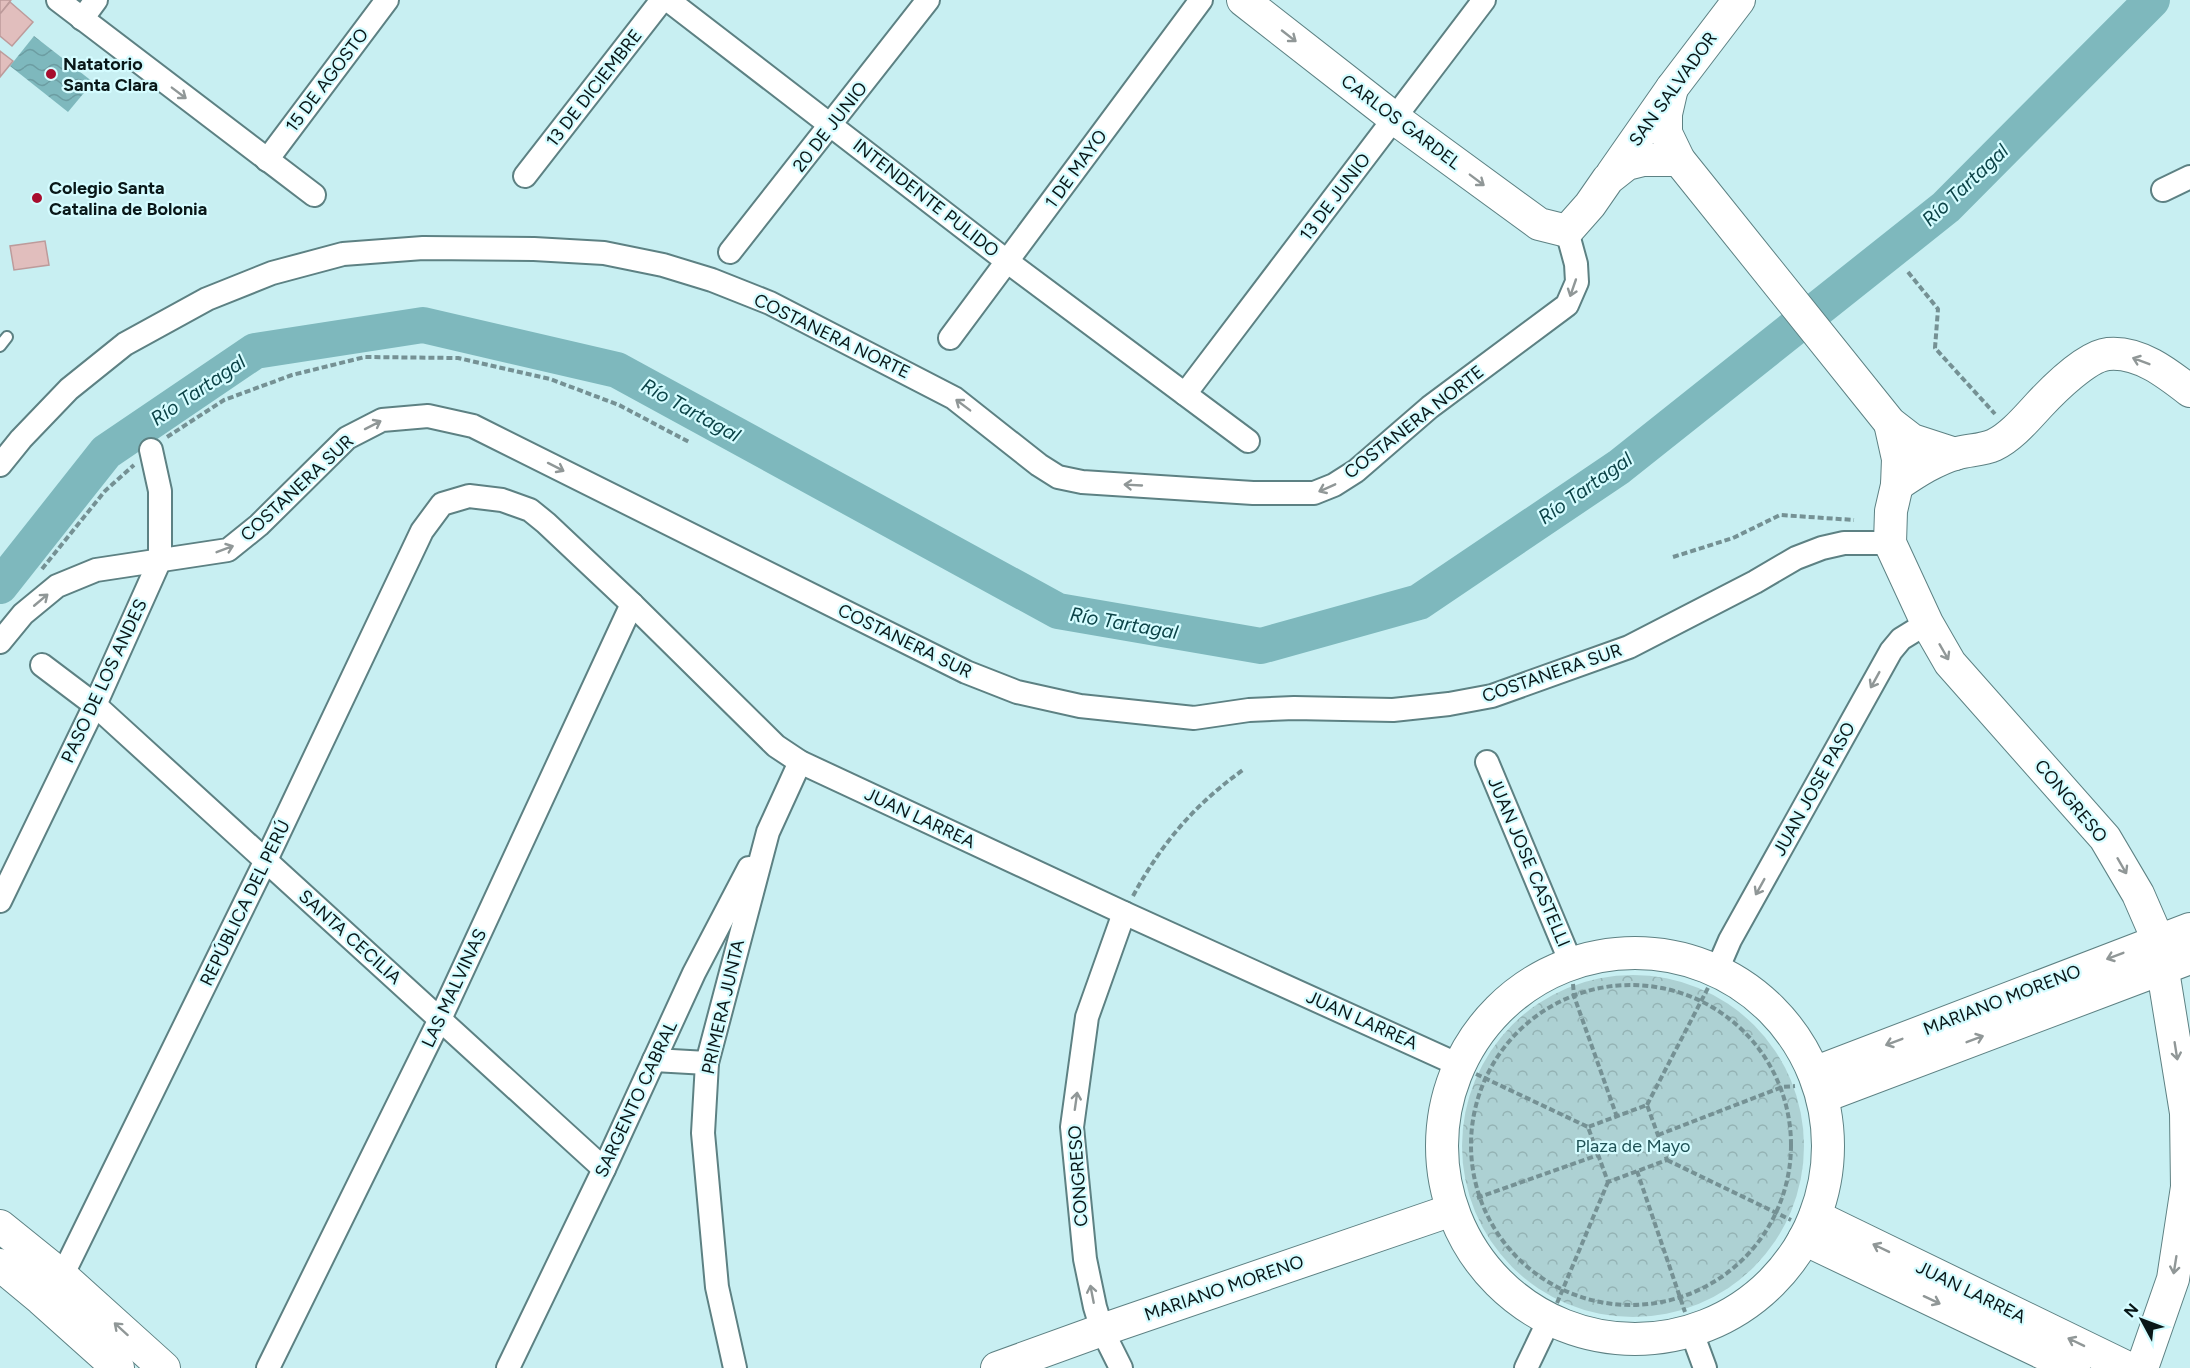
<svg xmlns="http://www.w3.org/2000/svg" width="2190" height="1368" font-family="Figtree,sans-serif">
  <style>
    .park { fill: url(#park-crowns) }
    .water { fill: url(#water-waves) }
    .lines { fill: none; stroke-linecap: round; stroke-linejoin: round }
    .river { stroke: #7eb8bd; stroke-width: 36 }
    .building { fill: #e1bebd; stroke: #bd9b9b; stroke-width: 1.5 }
    .lane-casing { stroke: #5d8183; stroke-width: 14 }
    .street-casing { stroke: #5d8183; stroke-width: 26 }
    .secondary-casing { stroke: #5d8183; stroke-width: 34 }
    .path { stroke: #759194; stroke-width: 4; stroke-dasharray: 6 3; stroke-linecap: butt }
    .lane { stroke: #fff; stroke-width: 10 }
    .street { stroke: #fff; stroke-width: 22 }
    .secondary { stroke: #fff; stroke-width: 32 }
    .oneway { stroke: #909797 }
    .poi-dot { fill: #a70e2e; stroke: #d5fcff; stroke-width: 2 }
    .labels { text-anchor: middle; stroke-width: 4.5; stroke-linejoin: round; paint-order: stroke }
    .poi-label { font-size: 18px; font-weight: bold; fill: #091718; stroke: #d5fcff; text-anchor: start }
    .street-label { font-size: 18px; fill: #091718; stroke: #d5fcff }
    .park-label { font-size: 18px; fill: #1d5054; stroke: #d5fcff }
    .water-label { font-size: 20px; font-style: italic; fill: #0c4347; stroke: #d5fcff }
  </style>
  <defs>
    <pattern id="park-crowns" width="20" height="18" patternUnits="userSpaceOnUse" patternTransform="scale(1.5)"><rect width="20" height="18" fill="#add1d3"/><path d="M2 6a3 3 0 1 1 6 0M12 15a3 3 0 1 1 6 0" fill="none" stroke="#94b3b4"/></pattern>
    <pattern id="water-waves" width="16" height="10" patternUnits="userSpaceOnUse" patternTransform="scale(1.5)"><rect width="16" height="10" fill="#7eb8bd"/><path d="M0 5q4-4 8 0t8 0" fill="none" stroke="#6c9da2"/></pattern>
  </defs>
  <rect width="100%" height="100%" fill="#c8eff2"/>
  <!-- park -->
  <circle class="park" cx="1633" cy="1146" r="171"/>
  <!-- water -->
  <path class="water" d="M34,36L93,82L68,112L10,66Z"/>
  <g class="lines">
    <!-- river -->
    <path class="river" d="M0,586L106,452L255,351L423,325L617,370L1058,611L1261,646L1419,602L1619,467L1946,207L2152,0"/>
  </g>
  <!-- building -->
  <g class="building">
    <path d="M0,0H11L0,14Z"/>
    <path d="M10,2L33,22L12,46L0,36V14Z"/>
    <path d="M0,51L13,61L0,77Z"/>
    <path d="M45,241L49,265L14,270L10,246Z"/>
  </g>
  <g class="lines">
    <!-- lane casing -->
    <g class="lane-casing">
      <path id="lane" d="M0,346L7,337"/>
    </g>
    <!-- street casing -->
    <g class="street-casing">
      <g id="street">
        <path d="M58,0L314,195"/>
        <path d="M668,0L1008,262L1248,441"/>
        <path d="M82,19L96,0"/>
        <path d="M267,160L387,0"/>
        <path d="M525,176L662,0"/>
        <path d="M2163,190L2190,177"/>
        <path d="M730,252L928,0"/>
        <path d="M950,338L1201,0"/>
        <path d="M1185,394L1484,0"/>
        <path d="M0,465L21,439L69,389L125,344L207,299L272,273L343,254L423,248L534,249L604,253L663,265L712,280L770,303L954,398L1039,465L1058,477L1082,482L1253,493H1314L1334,485L1356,471L1430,407L1567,305L1577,282L1576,264L1567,231"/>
        <path d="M0,642L23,614L57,586L96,570L228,550L259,525L347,438L382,420L428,416L473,426L966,672L1017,692L1080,706L1194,718L1249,710L1294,708L1393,710L1449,704L1492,696L1629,647L1755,582L1796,558L1822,548L1844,543H1890"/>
        <path d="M42,665L95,705L604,1169"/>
        <path d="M1487,762L1571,963"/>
        <path d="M0,901L95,705L160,560V491L151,450"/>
        <path d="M1717,970L1730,940L1891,651L1901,639L1927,623"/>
        <path d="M654,1060L707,1063"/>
        <path d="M52,1287L62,1276L266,860L422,531L442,504L469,496L502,500L530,510L546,523L632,604L776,746L800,762L1124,913L1459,1065"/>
        <path d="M1691,1330L1705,1368"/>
        <path d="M268,1368L440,1019L632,604"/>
        <path d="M508,1368L604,1169L694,973L749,868"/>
        <path d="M735,1368L717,1287L703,1133L707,1063L768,832L800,762"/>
        <path d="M1121,1368L1102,1330L1095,1307L1085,1259L1072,1127L1087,1017L1124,913"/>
        <path d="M1526,1368L1549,1320"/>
      </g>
    </g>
    <!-- secondary casing -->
    <g class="secondary-casing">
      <g id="secondary">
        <path d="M1243,0L1394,118L1539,224L1567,231L1590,205L1608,179L1627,164L1643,160H1679"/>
        <path d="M1672,88L1666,114V133L1679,160L1890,423L1912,440L1955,454"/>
        <path d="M1612,174L1672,88L1739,0"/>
        <path d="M1890,423L1898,459L1897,485L1891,511L1890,543L1927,623L1950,663L2105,838L2138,894L2158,940L2186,1113L2187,1187L2173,1279L2142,1368"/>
        <path d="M1897,485C1916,472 1936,459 1958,453C1969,450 1983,450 1994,445C2011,437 2026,419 2039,405C2053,390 2087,356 2108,354C2139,351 2167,373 2190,391"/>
        <circle cx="1635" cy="1146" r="193"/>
        <path d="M1814,1073L2190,929"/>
        <path d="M1822,1097L2190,958"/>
        <path d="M1815,1216L2128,1368"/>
        <path d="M0,1226L62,1276L164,1368"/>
        <path d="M1804,1239L2074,1368"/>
        <path d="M0,1265L41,1299L118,1368"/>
        <path d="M997,1368L1102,1330L1452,1210"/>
      </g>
    </g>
    <!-- path -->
    <g class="path">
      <path d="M1908,272L1938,309L1935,348L1995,414"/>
      <path d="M167,437L224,400L292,375L365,357L458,358L550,379L619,405L689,442"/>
      <path d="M1673,557L1733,538L1780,515L1854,520"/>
      <path d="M42,569L105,491L134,465"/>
      <path d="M1133,896C1161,844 1195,804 1243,770"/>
      <path d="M1573,984L1574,996L1617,1117"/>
      <circle cx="1631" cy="1145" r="160"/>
      <path d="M1476,1074L1588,1127L1608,1182L1667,1160L1647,1105L1588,1127"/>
      <path d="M1647,1105L1709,986"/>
      <path d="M1658,1135L1782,1087L1795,1086"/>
      <path d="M1667,1160L1791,1220"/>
      <path d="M1637,1171L1685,1312"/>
      <path d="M1477,1198L1598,1155"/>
      <path d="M1557,1303L1608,1182"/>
    </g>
    <!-- lane -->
    <use href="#lane" class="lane"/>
    <!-- street -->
    <use href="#street" class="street"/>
    <!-- secondary -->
    <use href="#secondary" class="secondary"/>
  </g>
  <!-- one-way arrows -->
  <defs><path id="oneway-shaft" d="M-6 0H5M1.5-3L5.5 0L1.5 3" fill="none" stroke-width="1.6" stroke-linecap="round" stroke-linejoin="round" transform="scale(1.5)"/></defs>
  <g class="oneway">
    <use href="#oneway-shaft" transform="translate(1289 36) rotate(38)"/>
    <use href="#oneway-shaft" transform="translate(179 93) rotate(37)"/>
    <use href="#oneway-shaft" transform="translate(1477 180) rotate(37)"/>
    <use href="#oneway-shaft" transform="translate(1573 288) rotate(109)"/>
    <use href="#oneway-shaft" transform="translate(2141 361) rotate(-159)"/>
    <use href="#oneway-shaft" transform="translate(963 405) rotate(-143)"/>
    <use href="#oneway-shaft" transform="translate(373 425) rotate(-27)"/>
    <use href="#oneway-shaft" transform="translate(556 467) rotate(27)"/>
    <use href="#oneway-shaft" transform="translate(1133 485) rotate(-177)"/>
    <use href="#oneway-shaft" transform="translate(1327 488) rotate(156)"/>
    <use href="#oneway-shaft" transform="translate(225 549) rotate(-21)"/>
    <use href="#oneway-shaft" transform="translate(41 600) rotate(-40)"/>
    <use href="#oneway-shaft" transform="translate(1944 652) rotate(60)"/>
    <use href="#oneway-shaft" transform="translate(1875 680) rotate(119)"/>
    <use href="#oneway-shaft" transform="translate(2122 866) rotate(60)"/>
    <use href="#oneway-shaft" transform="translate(1760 887) rotate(119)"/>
    <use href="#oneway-shaft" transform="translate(2115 956) rotate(159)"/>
    <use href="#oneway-shaft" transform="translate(1975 1039) rotate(-21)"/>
    <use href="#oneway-shaft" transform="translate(1894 1042) rotate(159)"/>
    <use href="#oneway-shaft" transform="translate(2176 1051) rotate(81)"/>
    <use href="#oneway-shaft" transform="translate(1076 1101) rotate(-82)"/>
    <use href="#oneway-shaft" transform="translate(1881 1248) rotate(-154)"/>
    <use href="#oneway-shaft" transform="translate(2175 1265) rotate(99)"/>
    <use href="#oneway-shaft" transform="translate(1092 1294) rotate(-101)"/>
    <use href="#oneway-shaft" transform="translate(1932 1300) rotate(25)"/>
    <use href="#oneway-shaft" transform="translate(121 1329) rotate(-138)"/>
    <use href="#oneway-shaft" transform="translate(2076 1342) rotate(-154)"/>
  </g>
  <!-- markers -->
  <g class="poi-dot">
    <circle cx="51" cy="74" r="6"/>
    <circle cx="37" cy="198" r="6"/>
  </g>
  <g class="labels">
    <!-- poi labels -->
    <g class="poi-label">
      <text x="63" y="70">Natatorio<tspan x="63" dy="21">Santa Clara</tspan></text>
      <text x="49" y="194">Colegio Santa<tspan x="49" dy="21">Catalina de Bolonia</tspan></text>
    </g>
    <!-- street labels -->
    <g class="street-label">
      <text transform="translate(327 80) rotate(-53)" y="6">15 DE AGOSTO</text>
      <text transform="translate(594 88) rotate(-52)" y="6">13 DE DICIEMBRE</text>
      <text transform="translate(1673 89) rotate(-54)" y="6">SAN SALVADOR</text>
      <text transform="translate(1401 122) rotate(37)" y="6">CARLOS GARDEL</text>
      <text transform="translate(830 127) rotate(-52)" y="6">20 DE JUNIO</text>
      <text transform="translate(1076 169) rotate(-54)" y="6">1 DE MAYO</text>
      <text transform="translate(1335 197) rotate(-53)" y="6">13 DE JUNIO</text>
      <text transform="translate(926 198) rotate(38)" y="6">INTENDENTE PULIDO</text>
      <text transform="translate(832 336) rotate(26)" y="6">COSTANERA NORTE</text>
      <text transform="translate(1414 422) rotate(-38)" y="6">COSTANERA NORTE</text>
      <text transform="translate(297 488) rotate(-43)" y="6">COSTANERA SUR</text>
      <text transform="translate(905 641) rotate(26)" y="6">COSTANERA SUR</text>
      <text transform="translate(1552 673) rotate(-19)" y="6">COSTANERA SUR</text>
      <text transform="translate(104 681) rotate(-65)" y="6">PASO DE LOS ANDES</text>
      <text transform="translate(1814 789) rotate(-61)" y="6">JUAN JOSE PASO</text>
      <text transform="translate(2071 801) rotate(50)" y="6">CONGRESO</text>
      <text transform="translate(920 818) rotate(25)" y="6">JUAN LARREA</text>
      <text transform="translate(1529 862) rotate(67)" y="6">JUAN JOSE CASTELLI</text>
      <text transform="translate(245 903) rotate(-64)" y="6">REPÚBLICA DEL PERÚ</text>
      <text transform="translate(350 937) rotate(42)" y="6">SANTA CECILIA</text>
      <text transform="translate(454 988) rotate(-65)" y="6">LAS MALVINAS</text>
      <text transform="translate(2002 1000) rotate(-21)" y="6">MARIANO MORENO</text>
      <text transform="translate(723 1007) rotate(-77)" y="6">PRIMERA JUNTA</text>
      <text transform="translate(1362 1020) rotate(24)" y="6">JUAN LARREA</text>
      <text transform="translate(636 1099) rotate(-65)" y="6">SARGENTO CABRAL</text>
      <text transform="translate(1078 1176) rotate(-94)" y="6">CONGRESO</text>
      <text transform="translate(1224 1288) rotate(-19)" y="6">MARIANO MORENO</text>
      <text transform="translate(1971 1292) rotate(26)" y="6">JUAN LARREA</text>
    </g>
    <!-- park labels -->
    <g class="park-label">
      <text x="1633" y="1152">Plaza de Mayo</text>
    </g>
    <!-- water labels -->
    <g class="water-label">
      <text transform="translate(1965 185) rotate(-43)" y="7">Río Tartagal</text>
      <text transform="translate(198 390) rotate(-34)" y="7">Río Tartagal</text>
      <text transform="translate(691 410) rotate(29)" y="7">Río Tartagal</text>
      <text transform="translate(1585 488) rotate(-35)" y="7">Río Tartagal</text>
      <text transform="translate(1124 623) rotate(10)" y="7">Río Tartagal</text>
    </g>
  </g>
  <!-- north arrow -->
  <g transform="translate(2142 1320) rotate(311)" stroke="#d5fcff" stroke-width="4.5" paint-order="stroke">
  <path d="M0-4.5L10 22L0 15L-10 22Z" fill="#091718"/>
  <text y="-9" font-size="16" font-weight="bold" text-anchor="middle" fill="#091718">N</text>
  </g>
</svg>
